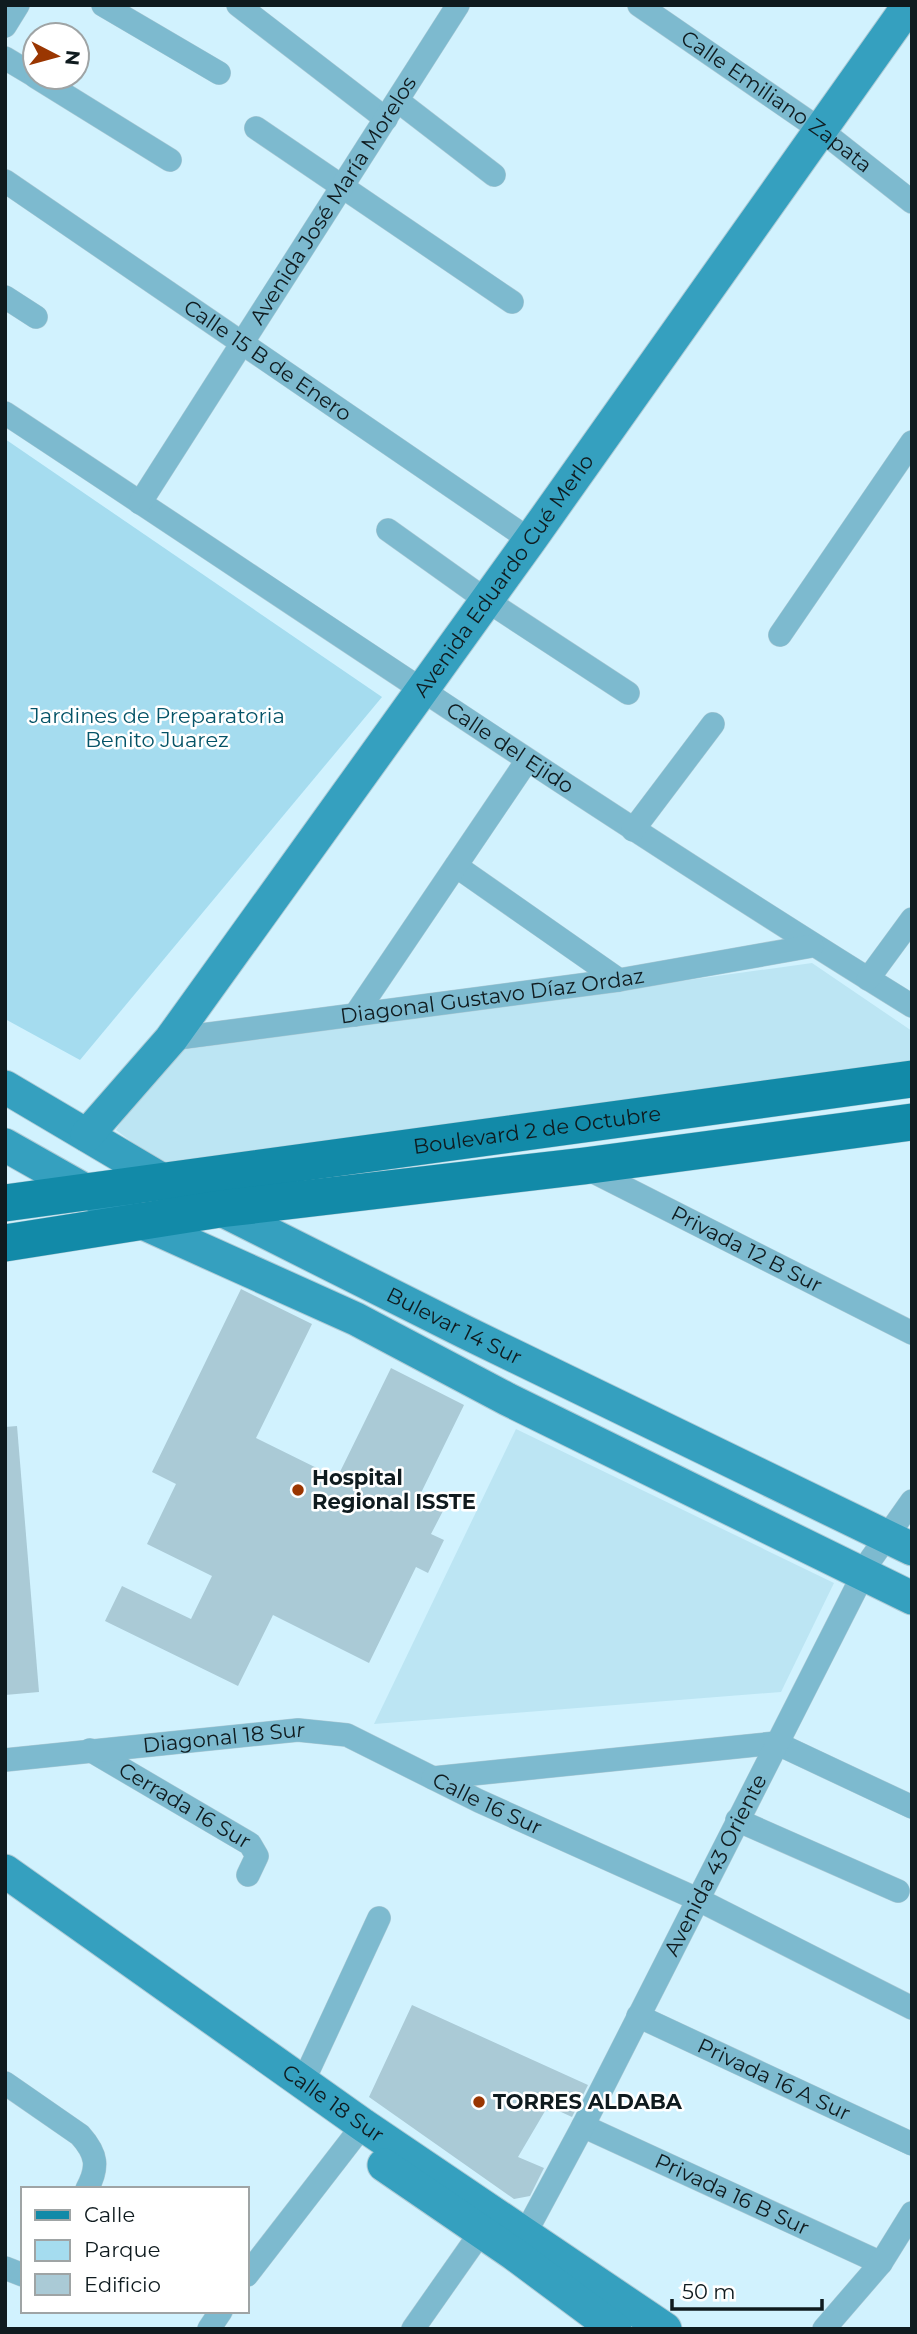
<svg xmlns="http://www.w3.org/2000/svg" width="917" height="2334" font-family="Montserrat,sans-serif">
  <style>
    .built { fill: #bce5f3 }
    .green { fill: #a5dcef }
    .building { fill: #aacad6 }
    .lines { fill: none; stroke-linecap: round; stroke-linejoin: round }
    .street-casing { stroke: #aecbd6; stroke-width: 24 }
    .secondary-casing { stroke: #aecbd6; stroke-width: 35 }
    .primary-casing { stroke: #aecbd6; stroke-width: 38 }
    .street { stroke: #7dbacf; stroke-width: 23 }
    .secondary { stroke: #35a0bf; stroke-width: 33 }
    .primary { stroke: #128aa8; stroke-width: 37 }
    .poi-dot { fill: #9a3601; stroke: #fff; stroke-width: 2.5 }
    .labels { text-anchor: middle; stroke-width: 5; stroke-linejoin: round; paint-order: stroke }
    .street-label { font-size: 21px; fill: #0f1b1f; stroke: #fff }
    .park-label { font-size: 21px; fill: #045367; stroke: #fff }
    .poi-label { font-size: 21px; font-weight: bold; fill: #0f1b1f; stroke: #fff; text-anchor: start }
  </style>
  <rect width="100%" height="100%" fill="#d1f2fe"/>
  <!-- built -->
  <g class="built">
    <path d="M812,963L912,1031V1066L171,1172L116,1130L166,1052Z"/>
    <path d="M516,1429L834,1583L781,1692L374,1724Z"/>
  </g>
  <!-- green -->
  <path class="green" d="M5,439L382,697L80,1060L5,1019Z"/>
  <!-- building -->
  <g class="building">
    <path d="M241,1289L312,1324L256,1438L337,1478L391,1368L464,1405L419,1497L444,1509L431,1534L444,1540L428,1573L416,1567L369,1663L273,1615L238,1686L105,1621L122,1586L191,1619L212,1576L147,1544L176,1484L152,1472Z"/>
    <path d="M17,1426L39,1692L5,1695V1427Z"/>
    <path d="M412,2005L588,2085L572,2117L548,2106L518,2157L544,2168L530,2196L514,2199L369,2097Z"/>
  </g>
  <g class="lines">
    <!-- street casing -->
    <g class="street-casing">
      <g id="street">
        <path d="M103,5L219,73"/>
        <path d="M238,5L386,119"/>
        <path id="s1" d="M639,5L822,131L912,202"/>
        <path d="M5,26L18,5"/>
        <path d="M5,58L35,76"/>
        <path d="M36,77L170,160"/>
        <path d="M398,101L494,175"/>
        <path d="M256,128L512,302"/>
        <path id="s2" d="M5,181L530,540"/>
        <path d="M5,297L36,317"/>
        <path id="s3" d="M5,413C307,612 605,816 912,1006"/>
        <path id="s4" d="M140,503L458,5"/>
        <path d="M388,530L486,600L628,693"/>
        <path d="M780,635L912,442"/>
        <path d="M633,830L713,724"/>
        <path d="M456,866L619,980"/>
        <path d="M868,979L912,919"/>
        <path d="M355,1015L526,762"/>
        <path id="s5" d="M171,1039L619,980L812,946"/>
        <path id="s6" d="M586,1168L912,1333"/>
        <path id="s7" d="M90,1750L250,1844L257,1856L248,1875"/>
        <path id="s8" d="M5,1760L298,1730L347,1735L479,1801L697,1899L912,2008"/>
        <path d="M433,1778L776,1743L912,1807"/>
        <path d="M737,1820L898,1891"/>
        <path id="s9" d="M638,2016L912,2144"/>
        <path d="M303,2082L379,1918"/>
        <path d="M5,2083L80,2135C97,2154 99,2167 87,2189"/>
        <path id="s10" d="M583,2126L881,2263"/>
        <path id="s11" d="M526,2232L583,2126L871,1559L912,1501"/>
        <path d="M5,2268L23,2275"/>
        <path d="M247,2275L363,2125"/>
        <path d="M209,2329L221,2311"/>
        <path d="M413,2329L481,2232"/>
        <path d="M824,2329L881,2263L912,2213"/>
      </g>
    </g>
    <!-- secondary casing -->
    <g class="secondary-casing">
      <g id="secondary">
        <path id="s12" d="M5,1087L164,1181L465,1332L912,1549"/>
        <path id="s13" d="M87,1135L171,1039L530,540L909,5"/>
        <path d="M5,1145L143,1223L356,1319L507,1399L912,1598"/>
        <path id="s14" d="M5,1871L363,2125L665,2329"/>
        <path d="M384,2165L514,2254L615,2329"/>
      </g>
    </g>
    <!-- primary casing -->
    <g class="primary-casing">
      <g id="primary">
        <path id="s15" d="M5,1203L912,1079"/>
        <path d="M5,1243L220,1209L584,1166L912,1122"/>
      </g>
    </g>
    <!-- street -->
    <use href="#street" class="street"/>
    <!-- secondary -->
    <use href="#secondary" class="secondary"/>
    <!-- primary -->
    <use href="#primary" class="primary"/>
  </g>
  <!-- markers -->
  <g class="poi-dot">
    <circle cx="298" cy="1490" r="7"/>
    <circle cx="479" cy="2102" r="7"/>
  </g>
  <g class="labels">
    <!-- street labels -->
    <g class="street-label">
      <text dy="7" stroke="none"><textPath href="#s1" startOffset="168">Calle Emiliano Zapata</textPath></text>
      <text dy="7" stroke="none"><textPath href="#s4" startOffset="359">Avenida José María Morelos</textPath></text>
      <text dy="7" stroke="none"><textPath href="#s2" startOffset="318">Calle 15 B de Enero</textPath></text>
      <text dy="7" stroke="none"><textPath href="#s13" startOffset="698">Avenida Eduardo Cué Merlo</textPath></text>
      <text dy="7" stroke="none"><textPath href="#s3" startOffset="606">Calle del Ejido</textPath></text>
      <text dy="7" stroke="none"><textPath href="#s5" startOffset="324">Diagonal Gustavo Díaz Ordaz</textPath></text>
      <text dy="7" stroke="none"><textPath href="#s15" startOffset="537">Boulevard 2 de Octubre</textPath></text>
      <text dy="7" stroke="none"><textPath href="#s6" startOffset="180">Privada 12 B Sur</textPath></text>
      <text dy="7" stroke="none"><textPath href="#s12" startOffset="509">Bulevar 14 Sur</textPath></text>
      <text dy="7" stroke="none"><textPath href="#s8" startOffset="220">Diagonal 18 Sur</textPath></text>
      <text dy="7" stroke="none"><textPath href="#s8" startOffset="500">Calle 16 Sur</textPath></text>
      <text dy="7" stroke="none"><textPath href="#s7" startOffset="110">Cerrada 16 Sur</textPath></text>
      <text dy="7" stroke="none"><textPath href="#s11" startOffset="413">Avenida 43 Oriente</textPath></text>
      <text dy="7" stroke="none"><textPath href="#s9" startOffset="150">Privada 16 A Sur</textPath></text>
      <text dy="7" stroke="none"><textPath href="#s14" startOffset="402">Calle 18 Sur</textPath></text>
      <text dy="7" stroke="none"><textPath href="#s10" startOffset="164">Privada 16 B Sur</textPath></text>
    </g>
    <!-- park labels -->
    <g class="park-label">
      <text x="157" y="723">Jardines de Preparatoria<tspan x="157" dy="24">Benito Juarez</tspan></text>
    </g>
    <!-- poi labels -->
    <g class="poi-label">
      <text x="312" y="1485">Hospital<tspan x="312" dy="24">Regional ISSTE</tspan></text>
      <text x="493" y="2109">TORRES ALDABA</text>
    </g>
  </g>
  <!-- border -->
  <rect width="917" height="2334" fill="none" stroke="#0f1b1f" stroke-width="14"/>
  <!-- legend -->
  <rect x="21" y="2187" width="228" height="126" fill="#ffffff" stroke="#9fa4a5" stroke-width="2"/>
  <rect x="35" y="2210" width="35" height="10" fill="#128aa8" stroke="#9fa4a5" stroke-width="2"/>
  <text x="84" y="2222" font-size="21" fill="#0f1b1f">Calle</text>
  <rect x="35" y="2240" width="35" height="21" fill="#a5dcef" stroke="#9fa4a5" stroke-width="2"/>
  <text x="84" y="2257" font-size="21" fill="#0f1b1f">Parque</text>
  <rect x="35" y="2274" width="35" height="21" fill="#aacad6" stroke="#9fa4a5" stroke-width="2"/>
  <text x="84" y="2292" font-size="21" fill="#0f1b1f">Edificio</text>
  <!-- north arrow -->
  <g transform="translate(56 56) rotate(96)"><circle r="33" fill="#ffffff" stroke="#9fa4a5" stroke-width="2"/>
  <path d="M0-5L12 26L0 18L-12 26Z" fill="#9a3601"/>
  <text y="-10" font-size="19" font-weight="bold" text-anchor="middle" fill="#0f1b1f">N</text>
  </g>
  <!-- scale -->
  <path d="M672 2299v10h150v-10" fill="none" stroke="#0f1b1f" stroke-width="3.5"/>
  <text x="682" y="2299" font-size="21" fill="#0f1b1f" stroke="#ffffff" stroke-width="5" paint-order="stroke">50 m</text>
</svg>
